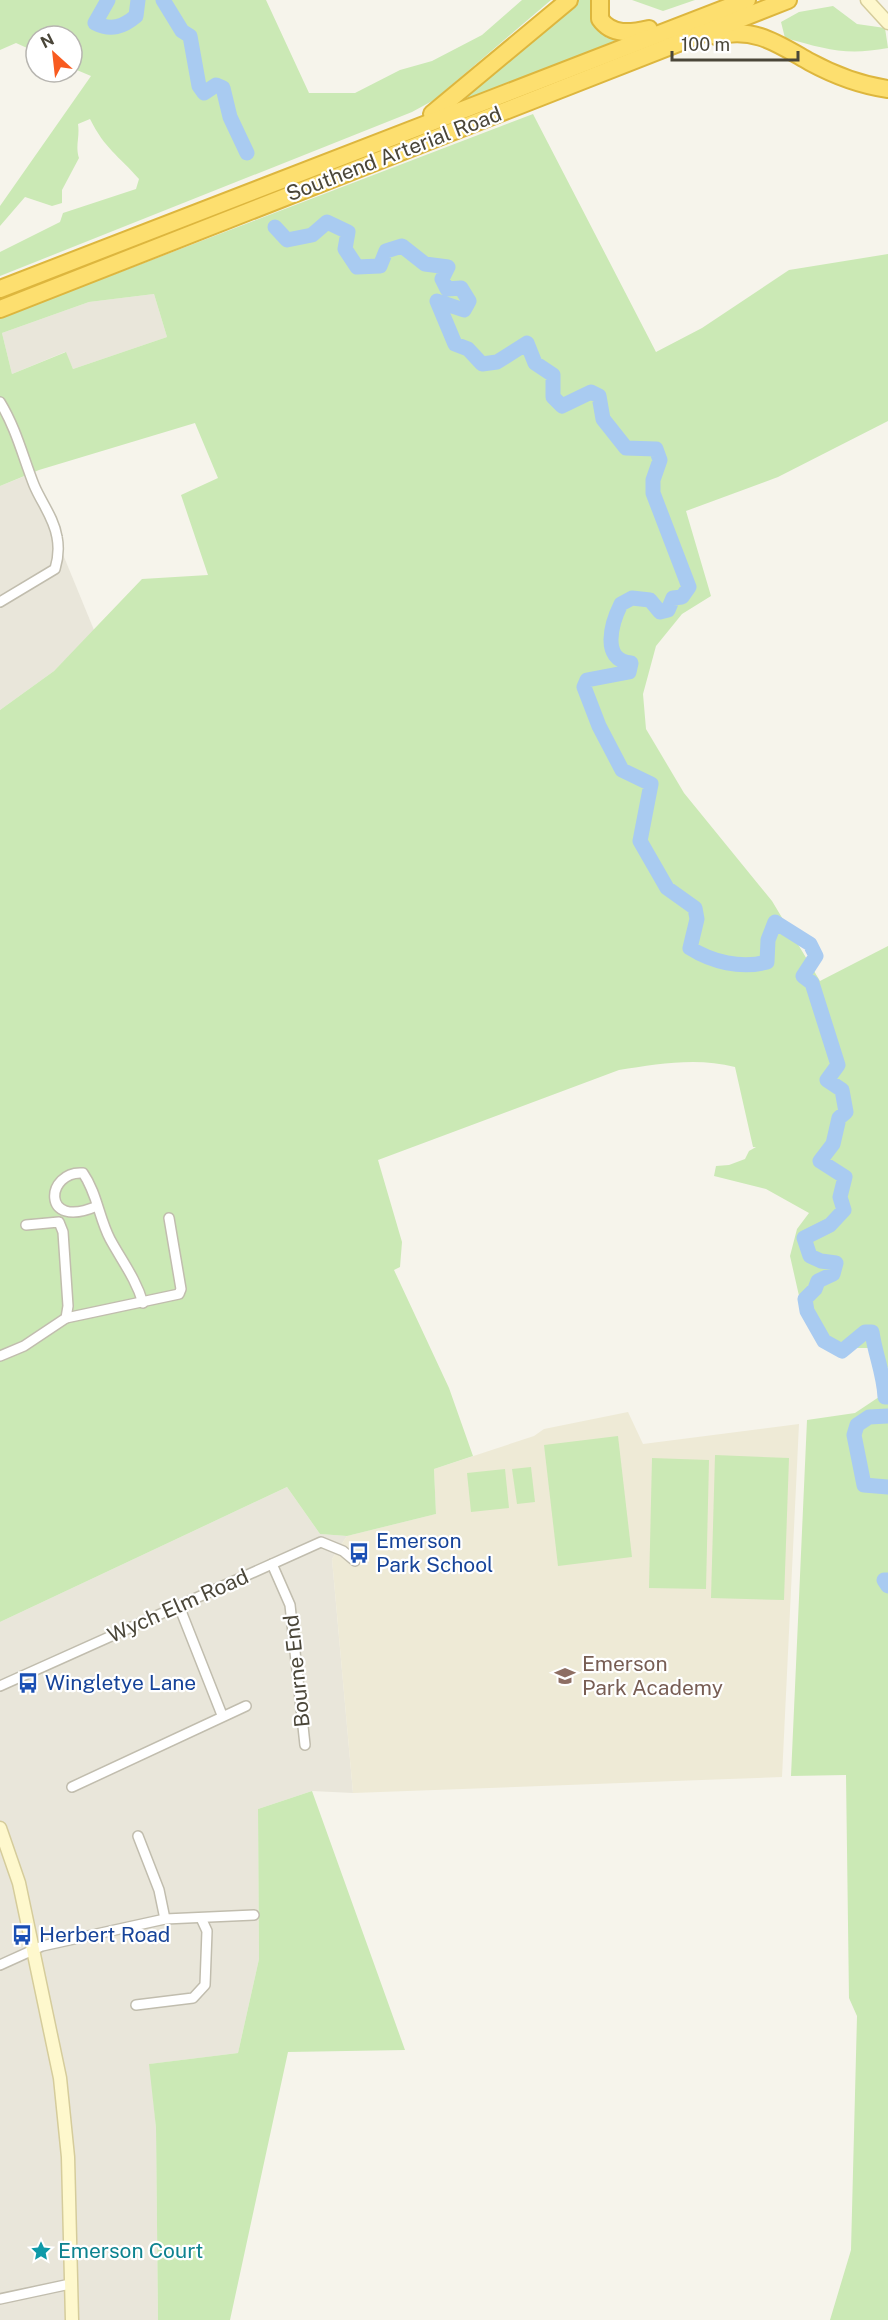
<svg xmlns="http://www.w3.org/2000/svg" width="888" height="2320" font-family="'Public Sans',sans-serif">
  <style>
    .residential { fill: #e9e6da }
    .education { fill: #eeead6 }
    .green { fill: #cbe9b5; fill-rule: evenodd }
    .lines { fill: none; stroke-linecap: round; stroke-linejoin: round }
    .river { stroke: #a9cbf1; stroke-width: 15 }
    .street-casing { stroke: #c1bdae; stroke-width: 12 }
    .secondary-casing { stroke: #d5cc9b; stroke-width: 15 }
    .highway-casing { stroke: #ddb63e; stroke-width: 20 }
    .street { stroke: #fff; stroke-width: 9 }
    .secondary { stroke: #fef8cd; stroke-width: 12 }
    .highway { stroke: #fddf6f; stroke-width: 16 }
    .labels { text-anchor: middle; stroke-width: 4.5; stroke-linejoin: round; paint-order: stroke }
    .street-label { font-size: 21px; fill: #4a4639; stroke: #fff }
    .transit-label { font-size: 21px; fill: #164399; stroke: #fff; text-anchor: start }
    .education-label { font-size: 21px; fill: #785e54; stroke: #fff; text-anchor: start }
    .culture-label { font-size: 21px; fill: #0d838f; stroke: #fff; text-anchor: start }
  </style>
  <rect width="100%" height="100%" fill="#f6f4eb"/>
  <!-- residential -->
  <g class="residential">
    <path d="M154,294L167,337L73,369L65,352L12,374L2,333L89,302Z"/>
    <path d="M30,474L94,630L54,671L0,710V486Z"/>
    <path d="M287,1487L320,1534L347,1536L332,1559L353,1793L312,1791L258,1809L259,1959L238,2053L150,2064L156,2128L158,2320H0V1622Z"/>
  </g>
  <!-- education -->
  <path class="education" d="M628,1412L643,1444L799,1424L782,1777L353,1793L332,1559L347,1536L436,1514L434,1469L534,1436L544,1429Z"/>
  <!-- green -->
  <g class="green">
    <path d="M0,0H266L309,93H355L400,70L432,61L482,35L522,0H551L434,100L412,112L0,276V252L60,222L63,213L136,189L139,179C118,155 105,149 90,119L78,124C80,137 75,146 79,158L62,190V203L52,206L25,197L0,226V206L91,76L72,68V36H36V52L16,43L0,50Z"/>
    <path d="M575,0H593L591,20L607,38L630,39L451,107Z"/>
    <path d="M632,0H695L663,11Z"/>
    <path d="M833,6L857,24L885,28L888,48C845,56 826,49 785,38L781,22L799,12Z"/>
    <path d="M533,114L656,352L702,328L789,270L888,254V421L778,477L686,511L711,596L682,614L656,646L643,694L646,729L684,793L772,901L820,981L888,946V1369L879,1348H844L819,1333L802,1309L790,1256L797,1229L809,1213L766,1189L714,1176L716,1166L729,1165L745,1159L749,1151L756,1147H753L735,1067C697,1057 657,1064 619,1070L378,1160L402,1242L400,1267L394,1270L449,1388L473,1456L434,1469L436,1514L347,1536L320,1534L287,1487L0,1622V710L54,671L142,579L208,575L181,495L218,478L195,423L39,470L0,486V318ZM154,294L167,337L73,369L66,352L12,374L2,333L89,302Z"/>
    <path d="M888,1391V2320H830L851,2250L857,2016L849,1998L846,1775L791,1776L807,1420L855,1413Z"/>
    <path d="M618,1436L632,1557L558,1566L544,1445Z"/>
    <path d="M715,1455L789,1458L784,1600L711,1598Z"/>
    <path d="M652,1458L709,1460L706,1589L649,1588Z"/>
    <path d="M531,1467L535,1502L517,1504L512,1469Z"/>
    <path d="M505,1469L509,1508L471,1512L467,1473Z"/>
    <path d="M312,1791L405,2050L288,2052L230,2320H158L156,2128L149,2064L238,2053L259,1959L258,1809Z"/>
  </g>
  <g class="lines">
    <!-- river -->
    <g class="river">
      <path d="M108,0L95,23C111,31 123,27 136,16L138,0"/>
      <path d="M163,0L182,31L190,36L199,86L204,93L216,85L223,88L230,117L247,153"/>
      <path d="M275,227L287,240L312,235L327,222L348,232L345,249L357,267L380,266L386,251L402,246L425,264L448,267L442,279L447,289L461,288L469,301L464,310L437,301L455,344L468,349L482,364L497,362L527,343L535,363L553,375V397L562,406L591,392L599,396L603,419L626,448L656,449L660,460L653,480V493L689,587L682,597L673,598L668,610L660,612L650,600L632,598L621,604C612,622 600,660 631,663L629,672L587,680L584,687L599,726L622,770L651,784L640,841L667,888L695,908L697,919L690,948C712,962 741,969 767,962L768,940L775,922L810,944L816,956L803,976L812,983L838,1065L827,1080L842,1090L846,1112L839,1118L833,1144L820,1161L845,1177L840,1197L844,1210L830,1225L804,1238L810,1256L821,1261L836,1263L833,1274L818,1281L815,1289L805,1299L807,1311L824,1341L842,1351L865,1332H872C875,1354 884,1374 885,1397H888"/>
      <path d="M888,1416L869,1417L857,1425L854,1435L864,1485L888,1487"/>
      <path d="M888,1580H884L888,1586"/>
    </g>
    <!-- street casing -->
    <g class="street-casing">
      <g id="street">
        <path d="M0,402C16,428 23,457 34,485C41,502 54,518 57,537C59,547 58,559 55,569L0,602"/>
        <path d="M97,1206C40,1231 46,1170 83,1173C97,1193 99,1218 110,1239C122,1261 136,1279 143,1303"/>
        <path d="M66,1318L179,1294L181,1289L169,1218"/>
        <path d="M0,1356L24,1346L66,1318L68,1306L63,1232L59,1222L26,1225"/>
        <path d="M272,1564L290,1605L305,1745"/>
        <path d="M179,1606L222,1715"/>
        <path d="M0,1686L321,1542L343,1551L355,1561"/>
        <path d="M72,1787L246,1706"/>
        <path d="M138,1836L159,1890L165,1919"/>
        <path d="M0,1965L42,1946L165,1919L254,1915"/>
        <path d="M136,2005L193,1998L205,1985L207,1931L201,1918"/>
        <path d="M0,2299L70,2284"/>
      </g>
    </g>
    <!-- secondary casing -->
    <g class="secondary-casing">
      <g id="secondary">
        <path d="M867,0L888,23"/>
        <path d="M0,1828L19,1883L60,2078L68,2157L72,2320"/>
      </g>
    </g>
    <!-- highway casing -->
    <g class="highway-casing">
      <g id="highway">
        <path d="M600,0V19C612,36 631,33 649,29"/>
        <path d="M716,36C754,26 778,44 810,62C834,75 860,85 888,89"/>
        <path d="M432,114L569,0"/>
        <path d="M0,289L747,0"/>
        <path d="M0,309L788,0"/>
      </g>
    </g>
    <!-- street -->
    <use href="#street" class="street"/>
    <!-- secondary -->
    <use href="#secondary" class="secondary"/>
    <!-- highway -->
    <use href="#highway" class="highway"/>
  </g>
  <!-- icons -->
  <defs>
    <g id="bus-bare" transform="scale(1.62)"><path d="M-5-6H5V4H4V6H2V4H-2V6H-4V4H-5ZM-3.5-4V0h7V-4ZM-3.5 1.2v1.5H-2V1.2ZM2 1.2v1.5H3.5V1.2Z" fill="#1a4fb4" stroke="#fff" stroke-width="2.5" paint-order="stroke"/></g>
    <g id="school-bare" transform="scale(1.62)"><path d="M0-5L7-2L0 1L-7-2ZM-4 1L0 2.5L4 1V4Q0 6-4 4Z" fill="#8d6e63" stroke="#fff" stroke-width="2.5" paint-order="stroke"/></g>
    <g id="sight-bare" transform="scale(1.62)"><path d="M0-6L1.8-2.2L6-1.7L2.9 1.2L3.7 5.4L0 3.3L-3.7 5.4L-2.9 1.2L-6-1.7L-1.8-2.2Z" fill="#0f9aa8" stroke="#fff" stroke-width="2.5" paint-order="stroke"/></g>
  </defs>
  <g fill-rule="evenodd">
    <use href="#bus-bare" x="359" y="1553"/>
    <use href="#school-bare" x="565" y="1676"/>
    <use href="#bus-bare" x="28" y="1683"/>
    <use href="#bus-bare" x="22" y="1935"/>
    <use href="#sight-bare" x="41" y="2251"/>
  </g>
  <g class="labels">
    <!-- street labels -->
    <g class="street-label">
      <text transform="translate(394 154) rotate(-21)" y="7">Southend Arterial Road</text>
      <text transform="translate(178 1606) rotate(-24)" y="7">Wych Elm Road</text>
      <text transform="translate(297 1671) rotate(-96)" y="7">Bourne End</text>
    </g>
    <!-- transit labels -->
    <g class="transit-label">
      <text x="376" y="1548">Emerson<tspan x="376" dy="24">Park School</tspan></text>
      <text x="45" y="1690">Wingletye Lane</text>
      <text x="39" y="1942">Herbert Road</text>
    </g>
    <!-- education labels -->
    <g class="education-label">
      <text x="582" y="1671">Emerson<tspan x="582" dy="24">Park Academy</tspan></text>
    </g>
    <!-- culture labels -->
    <g class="culture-label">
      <text x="58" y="2258">Emerson Court</text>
    </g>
  </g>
  <!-- north arrow -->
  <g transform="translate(54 54) rotate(333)"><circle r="28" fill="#ffffff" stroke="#b7b5b0" stroke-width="1.5"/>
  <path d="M0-4.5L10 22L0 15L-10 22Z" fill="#f85b20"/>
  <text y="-9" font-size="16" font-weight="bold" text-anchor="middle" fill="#4a4639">N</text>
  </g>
  <!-- scale -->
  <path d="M672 51v9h126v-9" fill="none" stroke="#4a4639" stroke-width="3"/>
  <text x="681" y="51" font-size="18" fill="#4a4639" stroke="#ffffff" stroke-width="4.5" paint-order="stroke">100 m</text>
</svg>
